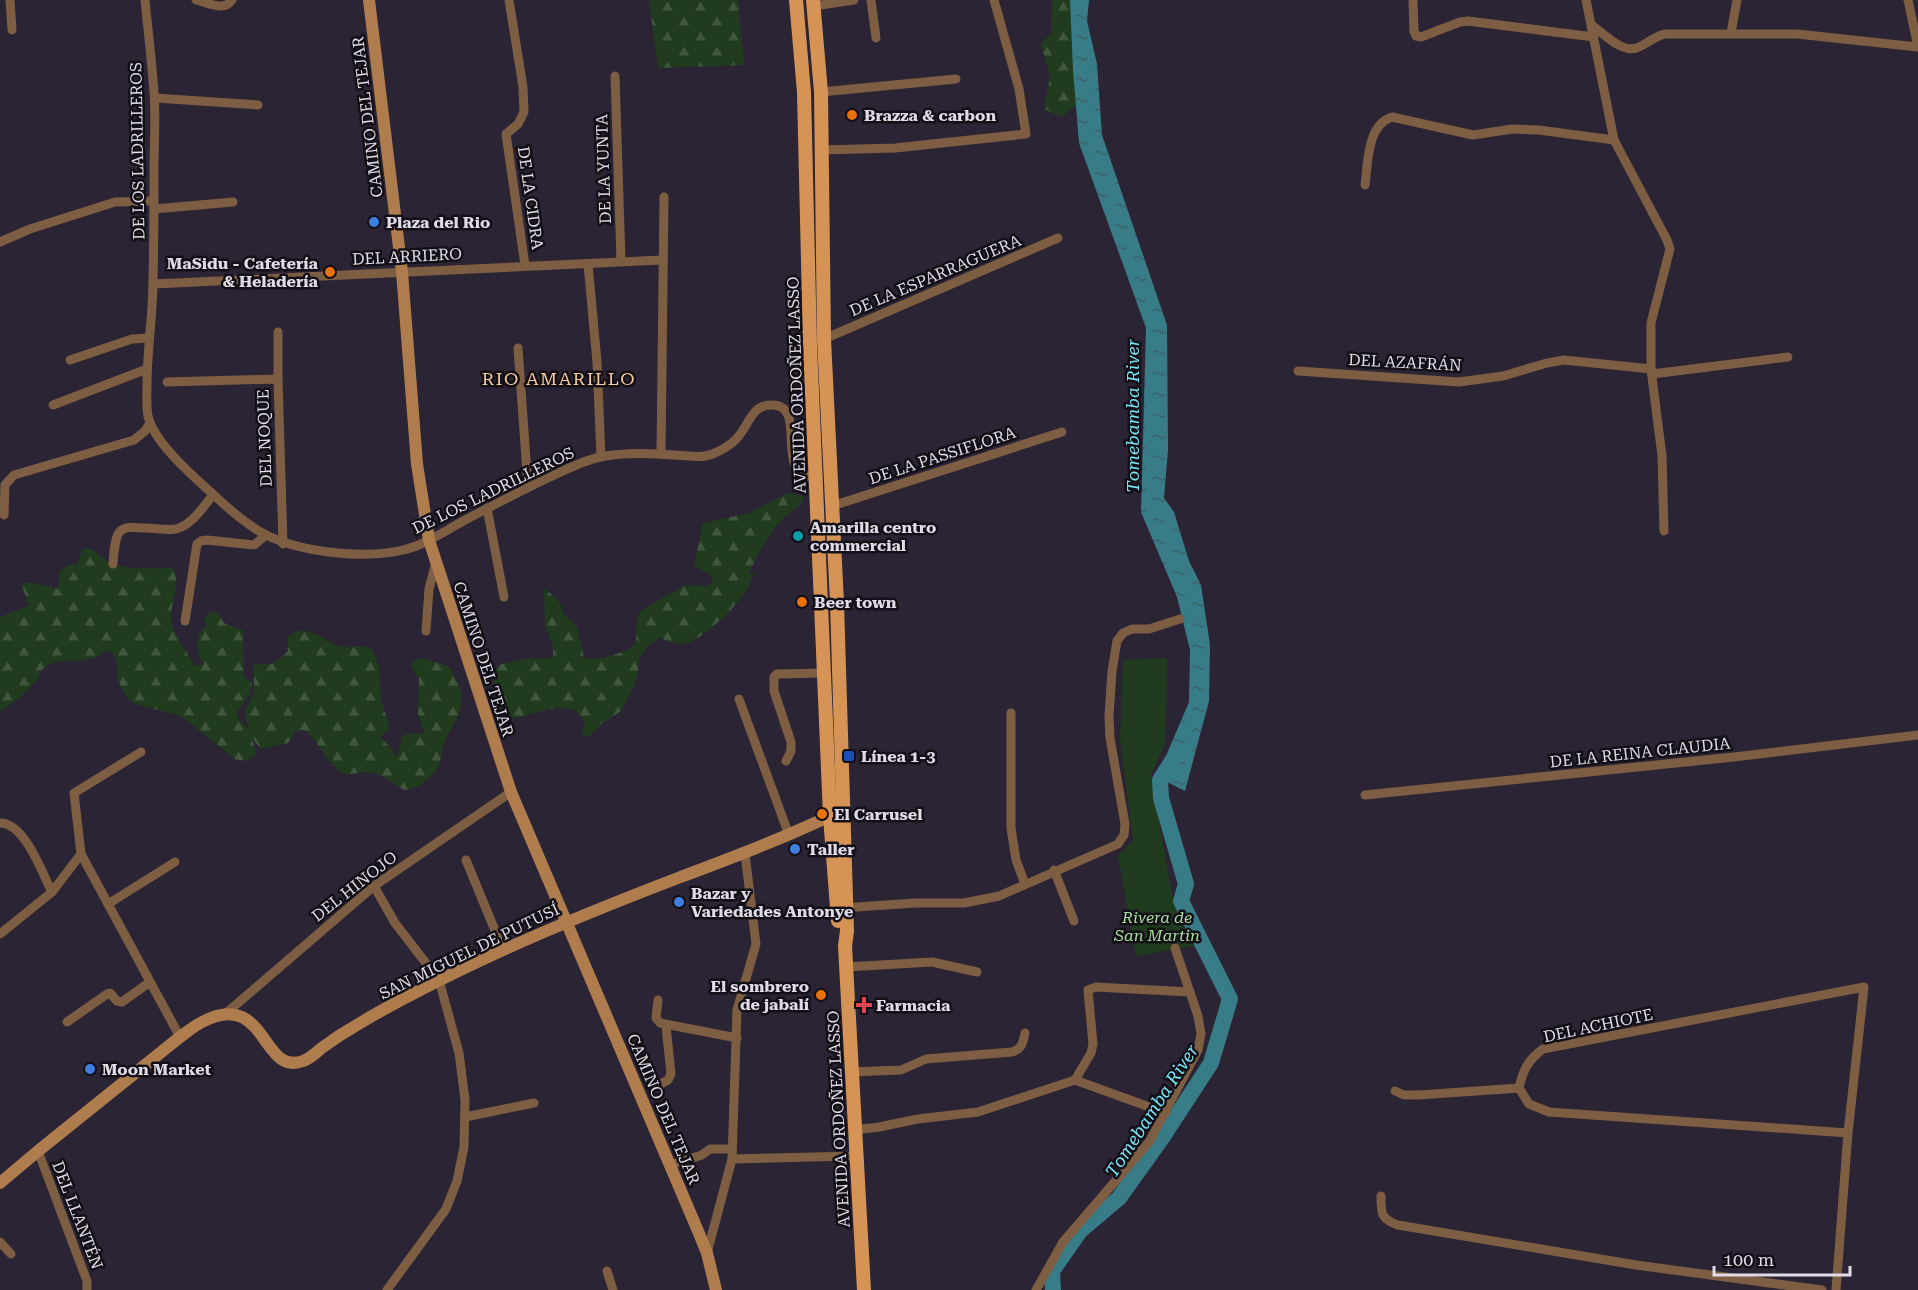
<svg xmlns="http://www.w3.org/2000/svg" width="1918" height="1290" font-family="'Roboto Serif',serif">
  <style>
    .forest { fill: url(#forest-firs) }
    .park { fill: #203b1d }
    .water { fill: url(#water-ripples) }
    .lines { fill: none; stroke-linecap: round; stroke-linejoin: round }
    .river { stroke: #377c86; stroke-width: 16 }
    .street { stroke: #7e5e42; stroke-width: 9 }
    .secondary { stroke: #af7c4e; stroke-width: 12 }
    .primary { stroke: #d59356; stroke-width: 14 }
    .food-dot { fill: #e8710a; stroke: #120f16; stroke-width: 2 }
    .shop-dot { fill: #3f7fe0; stroke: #120f16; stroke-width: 2 }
    .culture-dot { fill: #0f9aa8; stroke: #120f16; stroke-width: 2 }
    .transit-dot { fill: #1a4fb4; stroke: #120f16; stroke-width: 2 }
    .health-dot { fill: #e0444e; stroke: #120f16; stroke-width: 2 }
    .labels { text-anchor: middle; stroke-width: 5; stroke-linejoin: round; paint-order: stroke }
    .poi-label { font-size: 16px; font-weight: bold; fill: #e0dbe6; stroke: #120f16; text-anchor: start }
    .street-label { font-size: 16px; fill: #e0dbe6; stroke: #120f16 }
    .park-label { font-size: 16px; font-style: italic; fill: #a9dfa1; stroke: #120f16 }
    .neighbourhood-label { font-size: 18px; letter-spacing: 1.5px; fill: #f9ca9c; stroke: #120f16 }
    .water-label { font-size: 18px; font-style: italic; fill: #7ae4f5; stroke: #120f16 }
  </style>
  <defs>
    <pattern id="forest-firs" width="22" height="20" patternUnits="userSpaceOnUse" patternTransform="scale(1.5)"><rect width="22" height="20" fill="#203b1d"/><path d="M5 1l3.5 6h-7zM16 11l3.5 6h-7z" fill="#40573e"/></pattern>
    <pattern id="water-ripples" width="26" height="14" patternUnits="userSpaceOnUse" patternTransform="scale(1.5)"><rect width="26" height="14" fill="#377c86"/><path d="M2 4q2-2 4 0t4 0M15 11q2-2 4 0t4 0" fill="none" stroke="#3c6269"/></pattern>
  </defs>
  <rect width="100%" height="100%" fill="#2b2434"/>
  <!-- forest -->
  <g class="forest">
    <path d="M649,0H738L744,65L658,68Z"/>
    <path d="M1052,0H1076L1080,101L1062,117L1044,109L1050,77L1041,44L1051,33Z"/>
    <path d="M788,493L804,497C798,511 786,513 778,524C766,539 757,557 748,574L753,573C752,594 707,637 687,643C678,646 667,641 660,637L647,647L639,658L638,672L634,686L621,711L601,724L589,736L585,737L582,732L585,723C571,691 531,719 506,719C499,706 490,690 494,675C495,672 497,669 497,665L523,659L550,658L553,656V646L545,626L544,589L555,597L561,605L563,613L577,627L584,657C594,664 628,652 636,643C637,633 635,620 640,611L685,585L706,586L712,582L713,577L694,565L703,523L749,513Z"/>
    <path d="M86,548C97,549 101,559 110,563C132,571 151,568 173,568C183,586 167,605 172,624C174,634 189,656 195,666L204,664C195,652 195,633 208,625L203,620L210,612H217L224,623L243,631L244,677L252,683L249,695L237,712V716L249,731L245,711L254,693V665C261,662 263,665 270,664C276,663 284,655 288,651L287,637C309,619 325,645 344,647C354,648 362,644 372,649L379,666L381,700L389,725L388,730L380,737L391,748L396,757L398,754L402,736L410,733H424L418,715L419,679L411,666L414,661L421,658L448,666C453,674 461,687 462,696C463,713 450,729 444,744C441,751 442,760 438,767C431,779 419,788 405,790C390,783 386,775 368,772C358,771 349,777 341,772C326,763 319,740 304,730L295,731L288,743L260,749L252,737L256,754C249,761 245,762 236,759L237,761L181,716L132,703L124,693L117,679L118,666L115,658L112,653L107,650C93,664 73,659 56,662C49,663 46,668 40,671C39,684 11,704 0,712V617L29,605L21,584C31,580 46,587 58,589L60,571L69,565L77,564L82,550Z"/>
  </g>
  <!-- park -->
  <path class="park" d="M1167,658L1166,742L1151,774L1174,905L1194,946L1136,956L1118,856L1133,840L1120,740L1123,660Z"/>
  <!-- water -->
  <path class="water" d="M1070,0H1089L1087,21L1097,64L1102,135L1167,325L1168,450L1164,498L1174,512L1189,561L1201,585L1210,645L1209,701L1185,791L1157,777L1189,702L1190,650L1177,597L1141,512L1146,328L1079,143L1073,70Z"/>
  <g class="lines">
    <!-- river -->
    <path class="river" d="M1053,1290L1052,1271L1080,1231L1119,1198L1164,1135L1211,1063L1230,999L1181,901L1186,884L1161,798L1160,780L1172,761"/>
    <!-- street -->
    <g class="street">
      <path d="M10,0L12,30"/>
      <path d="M145,0C148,31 152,62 154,93C156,118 154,143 154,168C154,205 154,242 153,280C153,315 147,350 147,385C147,395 146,406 148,416C154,443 194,477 215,496C254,533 276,545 329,552C354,555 379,556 403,550C425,545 445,531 465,520C492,506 520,491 548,478C565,470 582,461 600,457C624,452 650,453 674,455C684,455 696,458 705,456C716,454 730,446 737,438C749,426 751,405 771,405C811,404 770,479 817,477"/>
      <path d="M196,0C208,3 224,12 232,0"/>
      <path d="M509,0L523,87L524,112L518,124L506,134L525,265"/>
      <path d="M871,0L876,38"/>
      <path d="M1413,0L1414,31L1416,36L1421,37L1460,22L1468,21L1594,37"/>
      <path d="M1586,0L1614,140L1667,240L1670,249L1651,323V369L1662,456L1664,531"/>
      <path d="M1908,0L1918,47"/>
      <path d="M814,6L854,0"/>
      <path d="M1592,25C1604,34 1623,55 1639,47C1648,43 1655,36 1665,34H1797L1918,47"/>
      <path d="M1731,33L1737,0"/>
      <path d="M615,76L621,261"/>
      <path d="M821,92L956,79"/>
      <path d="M155,98L258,105"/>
      <path d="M822,150L895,148L1026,134L1019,89L994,0"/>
      <path d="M1365,185C1368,162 1367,125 1392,117L1473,135L1512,129L1539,130L1614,140"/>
      <path d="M154,209L233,202"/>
      <path d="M0,242L30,229L115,202L154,201"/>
      <path d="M588,264L597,362L601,457"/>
      <path d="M153,284L662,260"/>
      <path d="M278,332V379L283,544"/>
      <path d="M824,339L1058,238"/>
      <path d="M518,348L528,487"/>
      <path d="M70,360L132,339L149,338"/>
      <path d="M1298,371L1459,382L1503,376L1547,363L1564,360L1651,369"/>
      <path d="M1652,374L1788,357"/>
      <path d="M167,382L278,379"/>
      <path d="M53,405L147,369"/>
      <path d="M661,454L664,197"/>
      <path d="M832,506L1062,432"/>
      <path d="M487,508L504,597"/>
      <path d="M4,515L5,485L14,475L134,440L145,431L150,423"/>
      <path d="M113,564C116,520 120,527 160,529C167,529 173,531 179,528C193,523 204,506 213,495"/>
      <path d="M185,621L197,544L201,541L207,540L254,545L265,536"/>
      <path d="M426,631L429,589L436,562"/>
      <path d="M739,699L789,835"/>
      <path d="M1011,713V828L1016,860L1025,884"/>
      <path d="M141,752L74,793L81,854L180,1037"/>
      <path d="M786,761L791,751V742L774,691V677L777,674L825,673"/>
      <path d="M1365,795L1734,757L1918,735"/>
      <path d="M0,823C25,823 42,873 52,892L81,854"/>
      <path d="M466,860L503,950"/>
      <path d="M1054,870L1074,921"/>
      <path d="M374,886L395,923L439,980L459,1053L465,1100L464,1147L457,1181L446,1209L387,1290"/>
      <path d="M108,904L175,862"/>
      <path d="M842,908L915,903H964L999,896L1118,844L1124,835L1125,824L1110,738L1109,717L1112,671L1117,641L1123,633L1132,629H1149L1180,619"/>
      <path d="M0,934L52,892"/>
      <path d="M846,967L932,962L977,972"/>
      <path d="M658,1000L656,1018L660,1023L737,1038"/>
      <path d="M224,1015L374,886L511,792"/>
      <path d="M67,1022L107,994L110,993L117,1001L122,1002L150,982"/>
      <path d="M851,1072L901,1070L926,1059L1012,1052C1022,1049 1023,1043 1025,1033"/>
      <path d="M659,1085L668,1080L671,1074L666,1026"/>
      <path d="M1395,1091L1404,1095H1419L1519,1088"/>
      <path d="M1166,1113L1075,1080L1091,1053L1093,1044L1088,990L1096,987L1190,992"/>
      <path d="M465,1117L534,1103"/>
      <path d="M854,1130L879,1127L918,1119L978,1112L1075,1080"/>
      <path d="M38,1151L87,1281V1290"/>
      <path d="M732,1159L855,1156"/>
      <path d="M670,1165L702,1155L710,1149H732"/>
      <path d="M1381,1196C1381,1214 1381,1219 1398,1225L1636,1265L1822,1290"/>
      <path d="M0,1242L11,1254"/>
      <path d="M707,1253L732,1159L737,1010L756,944L745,854"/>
      <path d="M607,1271L613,1290"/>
      <path d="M1036,1290L1063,1242L1149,1142L1198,1050L1201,1034L1198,1016L1175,948"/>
      <path d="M1836,1290L1848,1133L1864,987L1543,1049C1528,1060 1523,1070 1519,1088L1529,1104L1549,1112L1848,1133"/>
    </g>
    <!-- secondary -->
    <g class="secondary">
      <path d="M369,0L402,272L417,464L429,540L511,792L698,1231L707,1253L716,1290"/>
      <path d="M0,1183L38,1151L180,1037C187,1032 194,1026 202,1022C267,988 261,1077 303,1061C312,1058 318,1050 326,1045C334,1039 343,1033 352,1028C392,1003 435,982 477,962C543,931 610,904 678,878C731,858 779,840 830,816L839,814"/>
    </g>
    <!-- primary -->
    <g class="primary">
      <path d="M796,0L804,92L810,345L830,816L838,921"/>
      <path d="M813,0L821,92L824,339L837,603L847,931L845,946L864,1290"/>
    </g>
  </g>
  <!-- markers -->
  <g class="food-dot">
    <circle cx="852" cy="115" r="6"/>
    <circle cx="330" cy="272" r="6"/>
    <circle cx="802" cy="602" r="6"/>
    <circle cx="822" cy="814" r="6"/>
    <circle cx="821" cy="995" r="6"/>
  </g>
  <g class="shop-dot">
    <circle cx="374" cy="222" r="6"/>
    <circle cx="795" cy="849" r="6"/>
    <circle cx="679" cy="902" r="6"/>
    <circle cx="90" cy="1069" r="6"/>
  </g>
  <circle class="culture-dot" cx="798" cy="536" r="6"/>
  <rect class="transit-dot" x="843" y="750" width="12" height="12" rx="3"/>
  <path class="health-dot" d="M861 996h6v6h6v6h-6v6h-6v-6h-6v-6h6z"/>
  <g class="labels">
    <!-- poi labels -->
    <g class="poi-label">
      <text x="864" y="121">Brazza &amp; carbon</text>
      <text x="386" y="228">Plaza del Rio</text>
      <text x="318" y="269" text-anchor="end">MaSidu - Cafetería<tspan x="318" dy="18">&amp; Heladería</tspan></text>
      <text x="810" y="533">Amarilla centro<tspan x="810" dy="18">commercial</tspan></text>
      <text x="814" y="608">Beer town</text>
      <text x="861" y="762">Línea 1-3</text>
      <text x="834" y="820">El Carrusel</text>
      <text x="807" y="855">Taller</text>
      <text x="691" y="899">Bazar y<tspan x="691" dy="18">Variedades Antonye</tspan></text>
      <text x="809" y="992" text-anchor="end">El sombrero<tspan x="809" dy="18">de jabalí</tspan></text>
      <text x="876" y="1011">Farmacia</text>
      <text x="102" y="1075">Moon Market</text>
    </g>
    <!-- street labels -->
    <g class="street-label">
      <text transform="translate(367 117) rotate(-97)" y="6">CAMINO DEL TEJAR</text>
      <text transform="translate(137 151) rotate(-91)" y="6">DE LOS LADRILLEROS</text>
      <text transform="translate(603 169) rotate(-92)" y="6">DE LA YUNTA</text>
      <text transform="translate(531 198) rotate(82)" y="6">DE LA CIDRA</text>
      <text transform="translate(407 256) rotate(-3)" y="6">DEL ARRIERO</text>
      <text transform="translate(935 275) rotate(-23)" y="6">DE LA ESPARRAGUERA</text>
      <text transform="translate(1405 362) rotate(3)" y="6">DEL AZAFRÁN</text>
      <text transform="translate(796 385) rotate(-92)" y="6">AVENIDA ORDOÑEZ LASSO</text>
      <text transform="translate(264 438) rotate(-92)" y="6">DEL NOQUE</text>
      <text transform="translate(942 455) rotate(-18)" y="6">DE LA PASSIFLORA</text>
      <text transform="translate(493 490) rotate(-26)" y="6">DE LOS LADRILLEROS</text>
      <text transform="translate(484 659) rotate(72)" y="6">CAMINO DEL TEJAR</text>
      <text transform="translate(1640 752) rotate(-6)" y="6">DE LA REINA CLAUDIA</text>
      <text transform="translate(354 886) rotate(-38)" y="6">DEL HINOJO</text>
      <text transform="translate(469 951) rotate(-26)" y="6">SAN MIGUEL DE PUTUSÍ</text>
      <text transform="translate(1598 1025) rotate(-12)" y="6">DEL ACHIOTE</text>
      <text transform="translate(664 1109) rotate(67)" y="6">CAMINO DEL TEJAR</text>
      <text transform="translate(838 1119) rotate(-93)" y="6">AVENIDA ORDOÑEZ LASSO</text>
      <text transform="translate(78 1215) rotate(69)" y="6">DEL LLANTÉN</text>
    </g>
    <!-- park labels -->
    <g class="park-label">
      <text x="1157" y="923">Rivera de<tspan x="1157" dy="18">San Martin</tspan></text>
    </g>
    <!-- neighbourhood labels -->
    <g class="neighbourhood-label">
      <text x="559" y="385">RIO AMARILLO</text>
    </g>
    <!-- water labels -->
    <g class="water-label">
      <text transform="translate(1133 416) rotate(-90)" y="6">Tomebamba River</text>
      <text transform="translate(1152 1111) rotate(-57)" y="6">Tomebamba River</text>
    </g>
  </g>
  <!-- scale -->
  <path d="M1714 1266v9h136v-9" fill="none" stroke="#e0dbe6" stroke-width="3"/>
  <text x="1723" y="1266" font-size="18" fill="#e0dbe6" stroke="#120f16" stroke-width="4.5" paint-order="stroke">100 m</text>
</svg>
